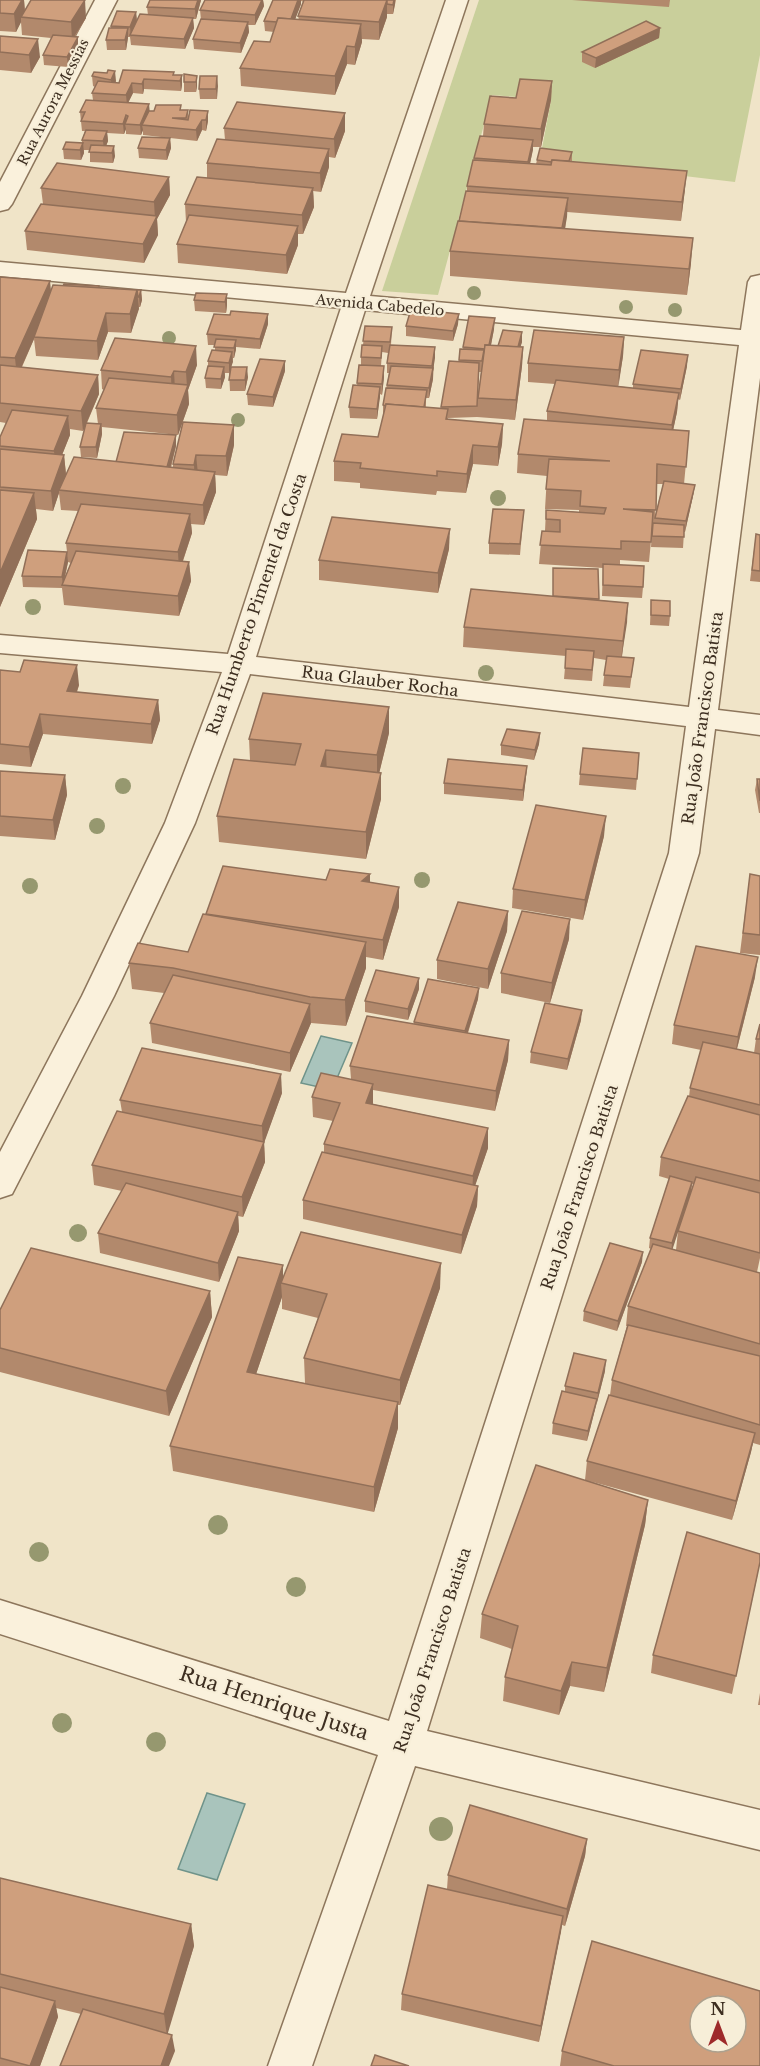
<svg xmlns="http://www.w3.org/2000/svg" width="760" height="2066" font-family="'Libre Baskerville',serif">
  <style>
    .green { fill: #c9cf9b }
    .water { fill: #a9c4bc; stroke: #6f938a; stroke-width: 1.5 }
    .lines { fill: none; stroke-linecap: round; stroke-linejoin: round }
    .street-casing { stroke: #8d765c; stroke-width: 3 }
    .street { fill: #faf1dc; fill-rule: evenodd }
    .tree { fill: #96986f }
    .wall { fill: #b2896c; fill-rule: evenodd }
    .shaded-wall { fill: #916f58 }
    .building { fill: #cf9f7d; stroke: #916f58; stroke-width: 1.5; fill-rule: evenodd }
    .labels { text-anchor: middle; stroke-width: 4.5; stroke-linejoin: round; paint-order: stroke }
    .far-street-label { font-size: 14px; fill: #3d2e20; stroke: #f7eed8 }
    .street-label { font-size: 16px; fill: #3d2e20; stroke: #f7eed8 }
    .near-street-label { font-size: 20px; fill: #3d2e20; stroke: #f7eed8 }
  </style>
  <rect width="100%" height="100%" fill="#f0e4c8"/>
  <!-- green -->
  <path class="green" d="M479,0H760V55L735,182L540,159L551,100L492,95L438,295L382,291Z"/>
  <!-- water -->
  <g class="water">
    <path d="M321,1036L352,1043L332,1090L301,1083Z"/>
    <path d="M207,1793L245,1804L217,1880L178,1869Z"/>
  </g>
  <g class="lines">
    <!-- street casing -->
    <g class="street-casing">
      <g id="street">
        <path d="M95,0H117L12,204L8,209L0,211V182Z"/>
        <path d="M446,0H468L370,296L741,330L748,282L751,277L760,275V378L718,710L760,715V735L715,729L699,853L427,1731L760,1810V1850L415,1766L312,2066H268L378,1755L0,1634V1600L389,1721L669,853L686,726L250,674L195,823L114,996L12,1194L0,1198V1152L82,996L165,823L222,672L0,653V635L228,654L341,308L0,276V262L346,293ZM365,310L739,345L689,707L256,657Z"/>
      </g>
    </g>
    <!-- street -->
    <use href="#street" class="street"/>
  </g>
  <!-- trees -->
  <g class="tree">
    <circle cx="474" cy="293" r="7"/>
    <circle cx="626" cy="307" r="7"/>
    <circle cx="675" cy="310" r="7"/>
    <circle cx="169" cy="338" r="7"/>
    <circle cx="238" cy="420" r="7"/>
    <circle cx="498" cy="498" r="8"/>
    <circle cx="33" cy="607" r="8"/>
    <circle cx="486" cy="673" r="8"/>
    <circle cx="123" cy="786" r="8"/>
    <circle cx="97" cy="826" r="8"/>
    <circle cx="422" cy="880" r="8"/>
    <circle cx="30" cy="886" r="8"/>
    <circle cx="78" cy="1233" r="9"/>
    <circle cx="218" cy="1525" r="10"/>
    <circle cx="39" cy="1552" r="10"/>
    <circle cx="296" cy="1587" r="10"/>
    <circle cx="62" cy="1723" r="10"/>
    <circle cx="156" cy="1742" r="10"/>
    <circle cx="441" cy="1829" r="12"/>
  </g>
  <!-- wall -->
  <g class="wall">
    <path d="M0,0H24L25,10L86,18L75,37H78V47L68,67L44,65L43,55L51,38L22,35L21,22L16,32L0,31Z"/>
    <path d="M150,0H201L196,19H193L194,28L185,49L131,45L130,37H128L126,50H107L106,40L111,28V26L136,12L137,22L148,15L147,7Z"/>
    <path d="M205,0H263L264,6L255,25H248L249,32L241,53L194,49L193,39L201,20L200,10Z"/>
    <path d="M273,0H396L393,14H387V17L379,40L362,39V42L355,65L347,64L335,95L241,86L240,68L270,42L274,32L265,31L264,21ZM301,1L304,2L298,16L299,20L295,19L301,4Z"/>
    <path d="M572,0H670L669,7Z"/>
    <path d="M660,28L659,38L595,68L582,62V52Z"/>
    <path d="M0,36L40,57L31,73L0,70Z"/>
    <path d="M174,72V75H182V85L181,91L144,89L143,94L133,93L128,103L149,111L188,110V118L208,111V121L206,131L202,130L197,141L143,135V130L141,135L126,134V129L124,134L107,133L108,141L106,146L115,156L113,163L90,162V150H84V153L81,160L64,159L63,149L82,143V140L85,131H82L80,112L93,100L92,93L95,87L93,86L92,76L116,81L115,83H119Z"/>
    <path d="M197,76V86L196,92H184V82Z"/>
    <path d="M217,76V99H200L199,89Z"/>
    <path d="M552,81L551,100L541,147H533L530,164H536L537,160L572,152V162L685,189L681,221L567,212L565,229L691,263L687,295L450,276V251L467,191V186L474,158L483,136L484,124L516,98Z"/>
    <path d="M345,113V131L335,158L329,157V167L321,192L313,191L314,207L303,234H298V245L287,274L178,263L177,244L186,222L185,204L207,178V163L225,140L224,128Z"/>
    <path d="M170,138L171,148L167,160L139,158L138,148Z"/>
    <path d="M169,177L170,195L157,219L158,235L144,263L27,250L25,231L43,204L41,188Z"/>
    <path d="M0,277L51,291L100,288L141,290L142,300L140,307H139L131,333L108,332L98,360L36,356L34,339L22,367L98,375L99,394L87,423L98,424L96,408L104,390L102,389L101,370L197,365L188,390L189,404L178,435L102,427V434L97,458L81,457L80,447L85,428L83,431L70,429V435L62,455H64L66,474L116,462L176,435V446L171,468H173V464L234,425V445L227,476L215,475L216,492L204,525L191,524L192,533L183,561L189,562L191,581L179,616L64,605L62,588L23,587L22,576L67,552L66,543L78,511L61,510L59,493L53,511L36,509L37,519L0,607V437L6,423L0,422ZM68,562L71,563L65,577Z"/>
    <path d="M227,294V305L226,313L195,311L194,300Z"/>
    <path d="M469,316L494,329L491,345L498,346L522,332V342L520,347H523L522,366L515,420L477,417L448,418V420L503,424L502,444L498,466L473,464L466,493L437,491L436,495L360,488V483L334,481V461L378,437L383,416V405L389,373H387V363L388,353L382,352L381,366L384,377L382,395L380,394L377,419L350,418L349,407L357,386L359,365H361V357L363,345L365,326L392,327L391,345L435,347L433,379L429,398H426V407L441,409L449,361L459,362L460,349H463ZM479,372H481L478,395Z"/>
    <path d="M268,324L260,349L236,347L234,358H233L231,367L248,377L245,391H230L229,373H225V377L221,389L206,388L205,378L208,366V361L215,350V345H208L207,334Z"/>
    <path d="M458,324L453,341L406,336V326Z"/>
    <path d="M624,337L623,356L618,386L633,388V384L687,366L680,400L678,399L677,412L673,430L689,431L684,484L695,485L693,496L685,532H684L683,548L651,547L652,530L649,562L620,560V565L643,587L642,598L602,596L603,568L539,564L542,531H545L546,510L579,512V510L545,509L547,476L517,473L518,454L547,421V411L555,384L528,382V363ZM657,484H663L655,516Z"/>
    <path d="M285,371L273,407L248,405L247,394Z"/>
    <path d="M524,510L520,555L489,554V543Z"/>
    <path d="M756,534L760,535V582L750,581Z"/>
    <path d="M449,549L438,593L319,580V560Z"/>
    <path d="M553,568L598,569L599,600L628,603L622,657L634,658L630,688L603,686L606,660L594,658L592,681L564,679L566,656L463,647L464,627L553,596Z"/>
    <path d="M651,600L670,616L669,626L650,625Z"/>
    <path d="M0,670L79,685L77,692L158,700L160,720L152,744L43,734L31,767L0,764Z"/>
    <path d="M389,733L379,773L381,799L366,859L219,842L217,816L250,760L249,739Z"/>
    <path d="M540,733L539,744L534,760L501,755V745Z"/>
    <path d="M639,753L636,790L579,785L580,774Z"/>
    <path d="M527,766L526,777L523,801L444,794V783Z"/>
    <path d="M0,771L65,775L67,795L55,840L0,836Z"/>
    <path d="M757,779H760V813H759L755,790Z"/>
    <path d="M604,836L583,920L512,908L513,889Z"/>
    <path d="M750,874L760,876V955L740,953Z"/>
    <path d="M326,880L370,883L399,907L383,960L366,957V968L346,1026L311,1023L290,1072L152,1043L150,1023L164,993L132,989L129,963L188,952L206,914Z"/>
    <path d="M508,911L507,931L488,989L437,979V960Z"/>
    <path d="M569,939L550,1003L501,993V973Z"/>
    <path d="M755,977L737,1049L754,1053L756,1039L760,1024V1258L757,1272L760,1273V1445L753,1443L751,1452L732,1520L589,1481L648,1500L645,1525L604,1692L570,1686L559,1715L503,1701L505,1677L512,1649L480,1638L482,1614L585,1480L587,1461L610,1395L612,1380L627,1326H626L628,1306L651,1249L649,1248L650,1238L669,1179L659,1176L661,1157L689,1097L690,1088L701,1050L672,1044L674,1025ZM692,1184L694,1185L679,1228L691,1192ZM678,1231L676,1250L672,1249Z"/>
    <path d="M479,988L478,999L468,1033L509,1040L508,1060L495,1111L373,1090V1104L488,1128V1148L475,1185L478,1186L477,1206L461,1254L303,1219V1200L324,1152V1144L333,1121L313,1117L312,1097L351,1079L350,1066L414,1024V1022Z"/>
    <path d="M419,989L408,1020L365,1012V1001Z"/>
    <path d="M581,1020L567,1070L530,1063L531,1052Z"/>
    <path d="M282,1093L264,1142L265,1162L243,1217L238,1216L239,1231L219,1282L100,1253L98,1233L122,1191L94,1185L92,1165L122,1112L120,1100Z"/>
    <path d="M642,1262L617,1331L583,1321L584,1311Z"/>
    <path d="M283,1278L440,1288L400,1405H398V1428L374,1512L173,1471L170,1446ZM282,1297V1309L318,1318L304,1358L305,1383L256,1374Z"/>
    <path d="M210,1291L212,1317L169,1416L0,1372V1310Z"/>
    <path d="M605,1371L587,1441L552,1434L553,1423L565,1392V1386Z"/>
    <path d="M758,1573L732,1694L651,1673L653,1655Z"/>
    <path d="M760,1693V1705H758Z"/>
    <path d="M587,1839L585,1856L565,1926L562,1925L539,2042L401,2010L402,1994L447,1889L448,1875Z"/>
    <path d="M0,1878L191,1924L194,1946L167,2033L175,2051L81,2014L56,2008L58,2017L40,2066H0Z"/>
    <path d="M562,2051L760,2066H560Z"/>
  </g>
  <!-- shaded-wall -->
  <g class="shaded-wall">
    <path d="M22,0H24L25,15L21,17V22L16,32L14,14Z"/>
    <path d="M85,0L86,18L72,40L71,22Z"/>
    <path d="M198,0H201L196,19L195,9Z"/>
    <path d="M262,0H263L264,6L255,25V15Z"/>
    <path d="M298,0H301V4L290,33V23Z"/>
    <path d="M387,0V17L379,40V22Z"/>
    <path d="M394,0H395V4L393,14V5Z"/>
    <path d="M136,12L137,22L131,37L130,27Z"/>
    <path d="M193,18L194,28L185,49L184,39Z"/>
    <path d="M248,22L249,32L241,53L240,43Z"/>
    <path d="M361,24L362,42L355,65V47Z"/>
    <path d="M128,28V38L126,50L125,40Z"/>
    <path d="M660,28L659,38L595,68L596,58Z"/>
    <path d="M78,37V47L68,67L67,57Z"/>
    <path d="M38,39L40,57L31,73L29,55Z"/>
    <path d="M347,46V64L335,95V76Z"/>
    <path d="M115,71L116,81L112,90L111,80Z"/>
    <path d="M182,75V85L181,91L180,81Z"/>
    <path d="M197,76V86L196,92V82Z"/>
    <path d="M217,76L218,86L217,99L216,89Z"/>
    <path d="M144,79V89L143,94L142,84Z"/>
    <path d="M552,81L551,100L541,147V129Z"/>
    <path d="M132,83L133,93L127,105L126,95Z"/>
    <path d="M149,104L150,114L142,125L143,130L141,135L140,125Z"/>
    <path d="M208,111V121L206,131V120Z"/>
    <path d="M345,113V131L335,158L334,139Z"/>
    <path d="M126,115L127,124H125L126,129L124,134L123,124Z"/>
    <path d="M202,120V130L197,141L196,130Z"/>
    <path d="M107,131L108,141L104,151L103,141Z"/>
    <path d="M170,138L171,148L167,160L166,150Z"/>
    <path d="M533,140V150L528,172V162Z"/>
    <path d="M83,143L84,153L81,160L80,150Z"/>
    <path d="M114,146L115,156L113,163L112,153Z"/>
    <path d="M329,149V167L321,192L320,173Z"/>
    <path d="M687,171L685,189L681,221L682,202Z"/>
    <path d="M169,177L170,195L157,219L158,235L144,263L143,244L155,219L154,202Z"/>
    <path d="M313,188L314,207L303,234L302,215Z"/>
    <path d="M568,198L567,217L561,251L562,232Z"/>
    <path d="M298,226V245L287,274L286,255Z"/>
    <path d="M693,238L691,263L687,295L689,269Z"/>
    <path d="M50,281L52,300L34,337V339L17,377L15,358Z"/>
    <path d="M137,290L139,309L131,333L130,314Z"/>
    <path d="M141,290L142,300L140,307L139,297Z"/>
    <path d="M227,294V305L226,313L225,302Z"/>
    <path d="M106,313L108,332L98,360L97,341Z"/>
    <path d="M268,314V324L260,349V339Z"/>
    <path d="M459,314L458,324L453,341V331Z"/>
    <path d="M495,318L494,329L488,360L489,349Z"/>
    <path d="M522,332V342L516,362V352Z"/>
    <path d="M624,337L623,356L618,389L619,370Z"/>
    <path d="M236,340V350L234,358V348Z"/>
    <path d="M196,346L197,365L188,390L189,404L178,435L177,415L187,387L186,372Z"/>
    <path d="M435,347V358L433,371V368V379L429,398V388L432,375V366Z"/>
    <path d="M523,347L522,366L515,420L516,400Z"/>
    <path d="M232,352L233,362L229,373V363Z"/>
    <path d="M688,355L687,366L680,400L681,389Z"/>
    <path d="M285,361V371L273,407V397Z"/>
    <path d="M384,366V377L382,395V384Z"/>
    <path d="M224,367L225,377L221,389V379Z"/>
    <path d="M247,367L248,377L245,391V380Z"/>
    <path d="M174,371L175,390L172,396L171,377Z"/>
    <path d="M98,375L99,394L83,431L81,411Z"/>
    <path d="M380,387V397L377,419V409Z"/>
    <path d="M679,393L677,412L670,445L672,425Z"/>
    <path d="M68,416L70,435L56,470L54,451Z"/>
    <path d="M101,424L102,434L97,458L96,447Z"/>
    <path d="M503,424L502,444L498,466V447Z"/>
    <path d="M234,425V445L227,476L226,456Z"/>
    <path d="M176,435V446L167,480V469Z"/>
    <path d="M473,445V464L466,493L467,474Z"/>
    <path d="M64,455L66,475L59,490V493L53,511L51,491Z"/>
    <path d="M196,455L198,474L195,485L194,465Z"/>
    <path d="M215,472L216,492L204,525L203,505Z"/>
    <path d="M695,485L693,496L685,532L686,521Z"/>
    <path d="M34,493L37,519L0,607V573Z"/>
    <path d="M190,514L192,533L179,572L178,552Z"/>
    <path d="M450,529L449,549L438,593V573Z"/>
    <path d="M67,552L68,562L63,585L62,577Z"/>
    <path d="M189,562L191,581L179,616L178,596Z"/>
    <path d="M628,603L627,623L621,661L623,641Z"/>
    <path d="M77,665L79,685L70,711L67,691Z"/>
    <path d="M158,700L160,720L152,744L151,724Z"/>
    <path d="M389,707V733L377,782V755Z"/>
    <path d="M40,714L43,734L31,767L29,747Z"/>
    <path d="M540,733L539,744L534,760L535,750Z"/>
    <path d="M326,750L327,776L321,766Z"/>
    <path d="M527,766L526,777L523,801V790Z"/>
    <path d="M381,773V799L366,859V832Z"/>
    <path d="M65,775L67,795L55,840L53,820Z"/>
    <path d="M606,816L604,836L583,920L585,900Z"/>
    <path d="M370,874V894L362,881Z"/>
    <path d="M399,887V907L383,960V940Z"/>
    <path d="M508,911L507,931L488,989V969Z"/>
    <path d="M570,919L569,939L550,1003L552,983Z"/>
    <path d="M366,942V968L346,1026L345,1000Z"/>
    <path d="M758,957L755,977L735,1056L738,1037Z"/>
    <path d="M419,978V989L408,1020V1009Z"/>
    <path d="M479,988L478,999L465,1041V1031Z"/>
    <path d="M310,1004L311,1023L290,1072V1053Z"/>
    <path d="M582,1010L581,1020L567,1070L568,1059Z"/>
    <path d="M509,1040L508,1060L495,1111L496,1091Z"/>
    <path d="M281,1074L282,1093L263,1146L262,1126Z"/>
    <path d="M373,1084V1103L366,1122V1103Z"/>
    <path d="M488,1128V1148L472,1195L473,1176Z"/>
    <path d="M264,1142L265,1162L243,1217L242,1197Z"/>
    <path d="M692,1182L691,1192L671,1254L672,1243Z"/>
    <path d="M478,1186L477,1206L461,1254L462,1235Z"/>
    <path d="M238,1212L239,1231L219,1282L218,1263Z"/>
    <path d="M643,1252L642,1262L617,1331L618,1321Z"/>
    <path d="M441,1263L440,1288L400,1405V1380Z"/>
    <path d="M283,1265V1284L281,1283L282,1297L248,1398L247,1372Z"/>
    <path d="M210,1291L212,1317L169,1416L166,1391Z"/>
    <path d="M606,1360L605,1371L597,1403L598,1393Z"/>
    <path d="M597,1399L595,1409L587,1441L588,1431Z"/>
    <path d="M398,1402V1428L374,1512V1487Z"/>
    <path d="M755,1433L751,1452L732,1520L736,1501Z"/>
    <path d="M648,1500L645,1525L604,1692L607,1668Z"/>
    <path d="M572,1662L570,1686L559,1715L561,1691Z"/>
    <path d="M587,1839L585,1856L565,1926L567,1909Z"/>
    <path d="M563,1916L561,1932L539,2042L541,2026Z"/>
    <path d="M191,1924L194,1946L167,2036L164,2014Z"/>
    <path d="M55,2001L58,2017L40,2066H30Z"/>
    <path d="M172,2035L175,2051L169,2066H161Z"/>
  </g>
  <!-- building -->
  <g class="building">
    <path d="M0,0H22L14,14L0,13Z"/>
    <path d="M31,0H85L71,22L21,17Z"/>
    <path d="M150,0H198L195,9L147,7Z"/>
    <path d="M205,0H262L255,15L200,10Z"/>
    <path d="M273,0H298L291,19L278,18L277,22L264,21Z"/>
    <path d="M304,0H387L379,22L298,16Z"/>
    <path d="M387,0H394L393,5L387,4Z"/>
    <path d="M117,11L136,12L130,27L111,26Z"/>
    <path d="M140,14L193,18L184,39L130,35Z"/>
    <path d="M278,18L361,24L355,47L347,46L335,76L240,68L254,41L270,42Z"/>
    <path d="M201,19L248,22L240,43L193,39Z"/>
    <path d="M646,21L660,28L596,58L582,52Z"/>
    <path d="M109,28H128L125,40H106Z"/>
    <path d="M53,35L78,37L67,57L43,55Z"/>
    <path d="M0,36L38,39L29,55L0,52Z"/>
    <path d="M108,70L115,71L111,80L92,76L94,72L107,73Z"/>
    <path d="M123,70L174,72L173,75H182L180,81L144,79L142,84L132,83L126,95L92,93L98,81L119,83Z"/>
    <path d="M184,74L197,76L196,82H184Z"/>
    <path d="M200,76H217L216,89H199Z"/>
    <path d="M520,79L552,81L541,129L484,124L490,96L516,98Z"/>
    <path d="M86,100L149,104L140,125L125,124L128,116L126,115L123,124L81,121L85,112H80Z"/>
    <path d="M237,102L345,113L334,139L224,128Z"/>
    <path d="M156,105H181L180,110H188L186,118H172L188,120L190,110L208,111L206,120H202L196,130L142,125L149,111H154Z"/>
    <path d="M86,130L107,131L103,141L82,140Z"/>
    <path d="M480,136L533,140L528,162L474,158Z"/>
    <path d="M142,137L170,138L166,150L138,148Z"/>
    <path d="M217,139L329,149L320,173L207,163Z"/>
    <path d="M66,142L83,143L80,150L63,149Z"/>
    <path d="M91,145L114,146L112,153L89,152Z"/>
    <path d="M540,148L572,152L569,161L552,160L551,162L537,160Z"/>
    <path d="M473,160L551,165L552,160L687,171L682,202L467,186Z"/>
    <path d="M57,163L169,177L154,202L41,188Z"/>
    <path d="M197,177L313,188L302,215L185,204Z"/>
    <path d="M466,191L568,198L562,228L459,221Z"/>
    <path d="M41,204L157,216L143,244L25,231Z"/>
    <path d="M189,215L298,226L286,255L177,244Z"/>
    <path d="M458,221L693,238L689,269L450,251Z"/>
    <path d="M0,277L50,281L15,358L0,357Z"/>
    <path d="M64,284L99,286V288L63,286Z"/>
    <path d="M53,285L137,290L130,314L106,313L97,341L34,337Z"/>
    <path d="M137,290H141L139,297H138Z"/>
    <path d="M196,293L227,294L225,302L194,300Z"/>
    <path d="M411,309L459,314L453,331L406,326Z"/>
    <path d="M231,311L268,314L260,339L207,334L214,314L230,315Z"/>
    <path d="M469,316L495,318L489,345H485V349L463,347Z"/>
    <path d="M365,326L392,327L390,342L363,341Z"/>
    <path d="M503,330L522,332L518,347L498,346Z"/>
    <path d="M534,330L624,337L619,370L528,363Z"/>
    <path d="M115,338L196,346L186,372L174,371L171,377L101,370Z"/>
    <path d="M216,339L236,340L234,348L214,347Z"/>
    <path d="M362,345L382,346L381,358L361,357Z"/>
    <path d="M390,345L435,347L432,366L387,363Z"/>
    <path d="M485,345L523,347L516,400L478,398Z"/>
    <path d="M460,349L484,350L482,361L459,360Z"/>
    <path d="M212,350L232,352L229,363L208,361Z"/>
    <path d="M641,350L688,355L681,389L633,384Z"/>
    <path d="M260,359L285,361L273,397L247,394Z"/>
    <path d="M449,361L479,363L477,406L441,407Z"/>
    <path d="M0,365L98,375L81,411L0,403Z"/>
    <path d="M359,365L384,366L382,384L357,383Z"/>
    <path d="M208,366L224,367L221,379L205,378Z"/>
    <path d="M391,366L433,368L429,388L387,385Z"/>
    <path d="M231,367H247L245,380H229Z"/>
    <path d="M109,378L188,385L177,415L96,408Z"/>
    <path d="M556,380L679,393L672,425L547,411Z"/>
    <path d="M353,385L380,387L377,409L349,407Z"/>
    <path d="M386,388L427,390L424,407L386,404V406L383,405Z"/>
    <path d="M386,404L448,409L446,419L503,424L498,447L473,445L467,474L437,471V476L360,468L361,463L334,461L342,434L378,437Z"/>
    <path d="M12,410L68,416L54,451L0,446V437Z"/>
    <path d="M524,419L689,431L686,467L657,464L656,510L623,509L653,512L651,542L621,541V549L540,545L542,531L560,532V520L546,519V510L604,514L606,508L580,506L581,491L546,489L549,459L610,461L518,454Z"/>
    <path d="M183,422L234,425L226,456L196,455L194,465L173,464Z"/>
    <path d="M86,423L101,424L96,447H80Z"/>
    <path d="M124,432L176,435L167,467L116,462Z"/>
    <path d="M0,449L64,455L51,491L0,487Z"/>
    <path d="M74,457L215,472L203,505L59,490Z"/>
    <path d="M664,481L695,485L686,521L655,518Z"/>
    <path d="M0,490L34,493L0,573Z"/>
    <path d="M81,504L190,514L178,552L66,543Z"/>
    <path d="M493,509L524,510L520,544L489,543Z"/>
    <path d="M332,517L450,529L438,573L319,560Z"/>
    <path d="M653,523L684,525V537L652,536Z"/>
    <path d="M756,534L760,535V571L752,570Z"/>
    <path d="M28,550L67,552L62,577L22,576Z"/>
    <path d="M76,551L189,562L178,596L62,585Z"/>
    <path d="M603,564L644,566L643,587L603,585Z"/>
    <path d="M553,568L598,569L599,599L553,596Z"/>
    <path d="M471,589L628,603L623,641L464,627Z"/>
    <path d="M651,600L670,601V616L651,615Z"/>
    <path d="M566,649L594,651L592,670L565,668Z"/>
    <path d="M607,656L634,658L631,677L604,675Z"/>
    <path d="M24,660L77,665L67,691L158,700L151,724L40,714L29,747L0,744V670L20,672Z"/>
    <path d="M263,693L389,707L377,755L326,750L321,766L381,773L366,832L217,816L234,759L295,765L301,744L249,739Z"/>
    <path d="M507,729L540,733L535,750L501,745Z"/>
    <path d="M583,748L639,753L637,779L580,774Z"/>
    <path d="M448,759L527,766L523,790L444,783Z"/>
    <path d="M0,771L65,775L53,820L0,816Z"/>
    <path d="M757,779H760V801Z"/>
    <path d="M536,805L606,816L585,900L513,889Z"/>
    <path d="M223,866L326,880L330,869L370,874L362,881L399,887L383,940L206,914Z"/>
    <path d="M750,874L760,876V935L743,933Z"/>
    <path d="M458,902L508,911L488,969L437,960Z"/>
    <path d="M522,911L570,919L552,983L501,973Z"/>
    <path d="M203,914L366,942L345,1000L310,997L173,968L129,963L138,943L188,952Z"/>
    <path d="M696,946L758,957L738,1037L674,1025Z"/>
    <path d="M376,970L419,978L408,1009L365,1001Z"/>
    <path d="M173,975L310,1004L290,1053L150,1023Z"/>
    <path d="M428,979L479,988L465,1031L414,1022Z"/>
    <path d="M545,1003L582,1010L568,1059L531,1052Z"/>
    <path d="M367,1016L509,1040L496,1091L350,1066Z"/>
    <path d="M760,1024V1039H756Z"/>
    <path d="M703,1042L760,1054V1105L690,1088Z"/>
    <path d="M142,1048L281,1074L262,1126L120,1100Z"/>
    <path d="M321,1073L373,1084L366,1103L488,1128L473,1176L324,1144L340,1103L312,1097Z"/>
    <path d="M688,1096L760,1115V1181L661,1157Z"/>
    <path d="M117,1111L264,1142L242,1197L92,1165Z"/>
    <path d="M322,1152L478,1186L462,1235L303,1200Z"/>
    <path d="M670,1176L692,1182L672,1243L650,1238Z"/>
    <path d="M696,1177L760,1193V1253L678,1231Z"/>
    <path d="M126,1183L238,1212L218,1263L98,1233Z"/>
    <path d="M301,1232L441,1263L400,1380L304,1358L327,1294L281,1283Z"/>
    <path d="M610,1243L643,1252L618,1321L584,1311Z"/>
    <path d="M653,1244L760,1273V1344L628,1306Z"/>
    <path d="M31,1248L210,1291L166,1391L0,1348V1310Z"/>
    <path d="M238,1257L283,1265L247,1372L398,1402L374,1487L170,1446Z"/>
    <path d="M628,1325L760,1356V1425L612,1380Z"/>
    <path d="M574,1353L606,1360L598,1393L565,1386Z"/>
    <path d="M562,1391L597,1399L588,1431L553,1423Z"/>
    <path d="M609,1395L755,1433L736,1501L587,1461Z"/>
    <path d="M536,1465L648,1500L607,1668L572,1662L561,1691L505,1677L518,1626L482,1614Z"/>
    <path d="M687,1532L760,1554V1562L736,1676L653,1655Z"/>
    <path d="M470,1805L587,1839L567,1909L448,1875Z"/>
    <path d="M0,1878L191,1924L164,2014L0,1974Z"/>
    <path d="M428,1885L563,1916L541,2026L402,1994Z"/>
    <path d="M592,1941L760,1991V2066H614L562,2051ZM700,2006H736V2042H700Z"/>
    <path d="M0,1987L55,2001L30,2066L0,2058Z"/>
    <path d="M83,2009L172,2035L161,2066H60Z"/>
    <path d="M375,2055L409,2066H371Z"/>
  </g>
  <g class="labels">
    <!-- far-street labels -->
    <g class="far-street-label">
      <text transform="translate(53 102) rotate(-63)" y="5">Rua Aurora Messias</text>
      <text transform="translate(380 305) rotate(5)" y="5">Avenida Cabedelo</text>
    </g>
    <!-- street labels -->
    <g class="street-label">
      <text transform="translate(256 604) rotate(-71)" y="6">Rua Humberto Pimentel da Costa</text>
      <text transform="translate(380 681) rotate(7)" y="6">Rua Glauber Rocha</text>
      <text transform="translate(702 718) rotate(-82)" y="6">Rua João Francisco Batista</text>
      <text transform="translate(579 1187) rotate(-72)" y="6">Rua João Francisco Batista</text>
      <text transform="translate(432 1650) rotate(-72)" y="6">Rua João Francisco Batista</text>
    </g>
    <!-- near-street labels -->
    <g class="near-street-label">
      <text transform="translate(274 1703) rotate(18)" y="7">Rua Henrique Justa</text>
    </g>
  </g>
  <!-- north arrow -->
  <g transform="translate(718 2024)"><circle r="28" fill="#f7eed8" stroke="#ada18e" stroke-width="1.5"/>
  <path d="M0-4.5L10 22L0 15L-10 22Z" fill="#9e2a2b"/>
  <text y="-9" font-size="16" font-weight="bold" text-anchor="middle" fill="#3d2e20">N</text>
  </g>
</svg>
